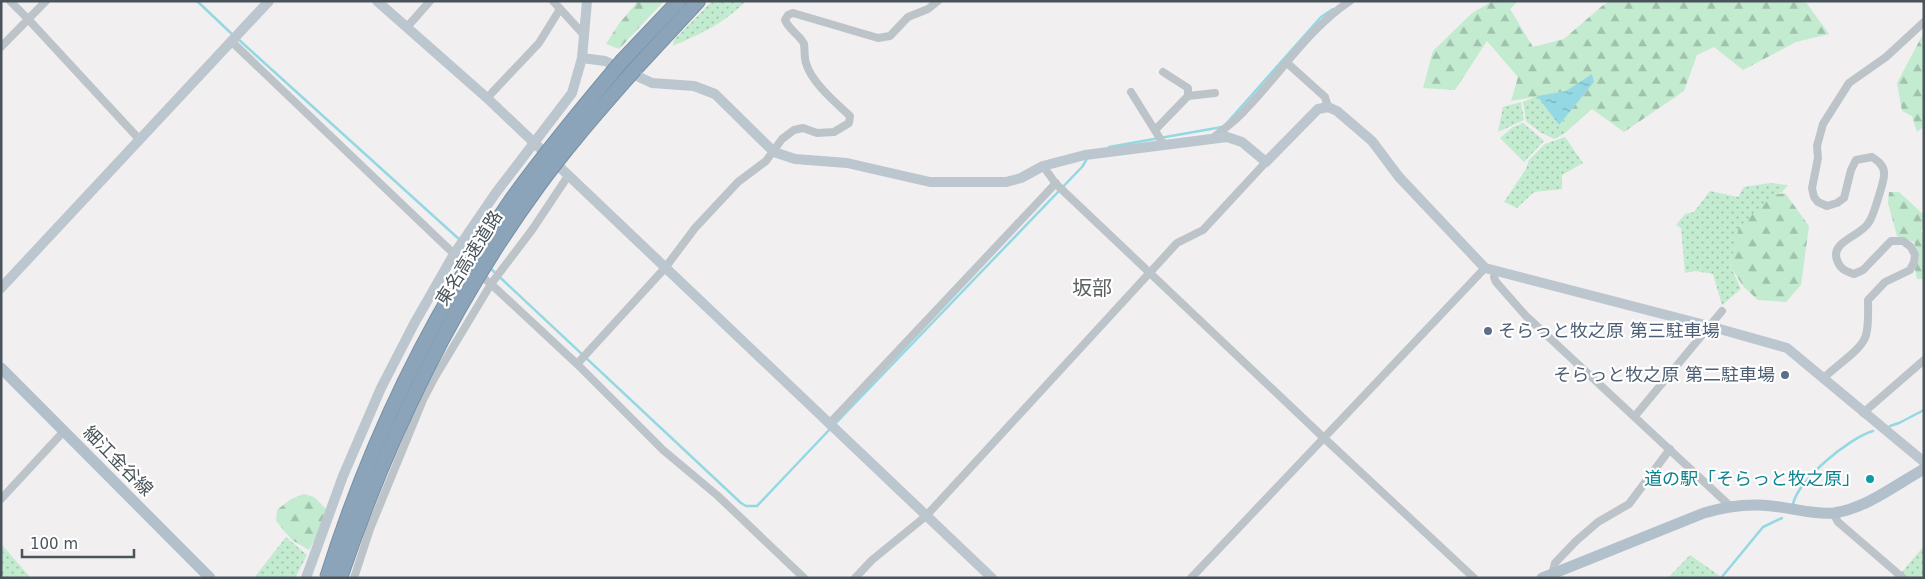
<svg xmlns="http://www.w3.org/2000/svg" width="1925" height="579" font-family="'DejaVu Sans','Noto Sans JP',sans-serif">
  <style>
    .grass { fill: url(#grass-dots) }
    .forest { fill: url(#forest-firs) }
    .water { fill: url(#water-ripples) }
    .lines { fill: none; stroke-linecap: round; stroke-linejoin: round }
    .stream { stroke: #93d8e3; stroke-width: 2.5 }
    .highway-casing { stroke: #7790a5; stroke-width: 16 }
    .street { stroke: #bcc4ca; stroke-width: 8 }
    .secondary { stroke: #bcc6cf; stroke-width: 10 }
    .primary { stroke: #b1c0cb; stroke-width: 11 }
    .highway { stroke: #8ba4b9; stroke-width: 14 }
    .highway-bridge-casing { stroke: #7790a5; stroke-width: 16; stroke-linecap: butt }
    .highway-bridge { stroke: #8ba4b9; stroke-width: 14 }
    .service-dot { fill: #5c6f8a; stroke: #fff; stroke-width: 2 }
    .culture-dot { fill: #0f9aa8; stroke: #fff; stroke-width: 2 }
    .labels { text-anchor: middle; stroke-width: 4.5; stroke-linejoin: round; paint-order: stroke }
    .street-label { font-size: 18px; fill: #49535a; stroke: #fff }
    .service-label { font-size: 18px; fill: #4e5e75; stroke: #fff; text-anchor: start }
    .culture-label { font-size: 18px; fill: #0d838f; stroke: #fff; text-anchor: end }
    .quarter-label { font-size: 20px; fill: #5c6063; stroke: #fff }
  </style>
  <defs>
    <pattern id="grass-dots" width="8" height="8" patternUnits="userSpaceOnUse" patternTransform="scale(1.25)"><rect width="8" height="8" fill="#c2ebcf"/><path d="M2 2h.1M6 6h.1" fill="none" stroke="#a0c1ab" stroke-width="1.8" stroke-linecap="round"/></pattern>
    <pattern id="forest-firs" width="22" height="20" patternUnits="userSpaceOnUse" patternTransform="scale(1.25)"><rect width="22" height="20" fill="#c2ebcf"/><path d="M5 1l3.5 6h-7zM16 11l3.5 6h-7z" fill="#a0c1ab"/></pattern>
    <pattern id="water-ripples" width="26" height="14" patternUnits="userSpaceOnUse" patternTransform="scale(1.25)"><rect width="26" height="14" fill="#93d8e3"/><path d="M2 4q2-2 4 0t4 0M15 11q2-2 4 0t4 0" fill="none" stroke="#7ab2bb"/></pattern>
  </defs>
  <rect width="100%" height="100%" fill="#f1efef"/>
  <!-- grass -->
  <g class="grass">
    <path d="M712,1H746C723,24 702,33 673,46L674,40Z"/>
    <path d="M1537,96L1565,133L1554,139L1540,132L1526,121L1523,102Z"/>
    <path d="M1521,102L1524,120L1498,132L1503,107Z"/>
    <path d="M1523,123L1544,141L1524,162L1500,138L1513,127Z"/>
    <path d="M1565,137L1583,163L1562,175V189L1534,192L1517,208L1504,202L1526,169L1529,160L1545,144Z"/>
    <path d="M1770,183L1788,185L1783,191L1767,201L1730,265L1741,289L1722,305L1713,274L1695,271L1685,273L1681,228L1676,225L1685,214L1694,212L1710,191L1738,197L1744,187Z"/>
    <path d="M286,537L307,555L295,578H254Z"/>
    <path d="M1,544L31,578H1Z"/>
    <path d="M1924,546V578H1907L1901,573Z"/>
    <path d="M1690,555L1720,576L1717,578H1668Z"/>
  </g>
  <!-- forest -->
  <g class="forest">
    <path d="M638,1H664L619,49L606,44L618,25Z"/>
    <path d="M1493,1H1518L1510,9L1533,47L1564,39L1602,6L1611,1H1805L1829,34L1796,42L1743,70L1714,47L1697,55L1684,91L1624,132L1592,109L1565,133L1558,126L1594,82L1566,91L1511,101L1518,77L1487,41L1455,90L1423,88L1433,51L1472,13Z"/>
    <path d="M1924,32V129L1922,128L1917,132L1912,116L1902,111L1897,83Z"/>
    <path d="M1889,192H1899L1924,215V226L1921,231L1924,235V279H1917L1915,269L1919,258L1914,242L1897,236L1888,203Z"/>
    <path d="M1785,193L1809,226L1801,285L1786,302L1758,300L1743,286L1730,266L1739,227L1773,195Z"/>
    <path d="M304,494L314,497L330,513L309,550L292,540L276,521L277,510L291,499Z"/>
  </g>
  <!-- water -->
  <path class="water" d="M1592,74L1594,82L1559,125L1537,96L1566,91Z"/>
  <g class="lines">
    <!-- stream -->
    <g class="stream">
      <path d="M197,1L234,36"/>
      <path d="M238,39L460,240"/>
      <path d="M1226,124L1321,17L1333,9"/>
      <path d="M1109,147L1222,127"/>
      <path d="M490,268L741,503L746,506H757L830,429"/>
      <path d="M834,425L1082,167L1088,157"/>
      <path d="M1890,426L1899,423L1924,410"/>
      <path d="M1793,504C1799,479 1849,438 1873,431"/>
      <path d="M1721,578L1763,527L1782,518"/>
    </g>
    <!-- highway casing -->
    <g class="highway-casing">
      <g id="highway">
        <path d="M623,60L679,1"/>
        <path d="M635,69L698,1"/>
      </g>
    </g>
    <!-- street -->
    <g class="street">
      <path d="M10,1L28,19L139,139"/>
      <path d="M553,1L584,35"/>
      <path d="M407,27L430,1"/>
      <path d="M231,41L454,254L491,284L577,364L663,450L718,496L804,578"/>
      <path d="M1,47L46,1"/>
      <path d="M1286,62L1325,97L1328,107"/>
      <path d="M1131,92L1164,145"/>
      <path d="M1188,96L1215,93"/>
      <path d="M487,98L539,43L560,9"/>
      <path d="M1155,130L1188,96V88L1163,72"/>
      <path d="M1214,137C1225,128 1237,120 1246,109C1281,73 1308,29 1350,1"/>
      <path d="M1043,166L1056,184L1324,438L1474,578"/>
      <path d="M1496,271L1494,277L1496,282L1526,316L1729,505"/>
      <path d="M577,364L665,268L695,228L738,182L766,161L782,139L794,130L803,128L817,133L834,132L849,123L850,116C836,103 811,82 806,63C804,57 805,50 804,44C801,36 789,30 785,20L788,15L793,13L878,38L890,36L908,17L928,9L938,1"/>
      <path d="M1823,379C1834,366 1862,351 1866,335C1869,324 1868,311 1868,300L1885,282L1910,270L1914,262L1915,255L1911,247L1903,241H1891L1863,270L1854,274C1845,271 1840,269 1837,260C1830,241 1862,236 1869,222C1873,217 1884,181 1884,175C1885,166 1878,161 1872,157L1856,160L1851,170L1844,198L1837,203L1827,206L1818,202L1814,197L1812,188L1818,158L1817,146L1823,124L1849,83L1886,57L1924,22"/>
      <path d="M1863,413L1924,360"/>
      <path d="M1635,416L1722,311"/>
      <path d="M829,424L1056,183"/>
      <path d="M1,499L64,431"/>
      <path d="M1833,513L1838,522L1903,578"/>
      <path d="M1552,574L1555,563L1576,541L1598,522L1629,504L1670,449"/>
      <path d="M354,578L370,529L423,400L435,377L491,284L532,230L568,176"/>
      <path d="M855,578L872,560L926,516L1177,243L1203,230L1266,162"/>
      <path d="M1191,578L1485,268"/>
    </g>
    <!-- secondary -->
    <g class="secondary">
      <path d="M377,1L487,98L992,578"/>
      <path d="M582,58L605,61L652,83L694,86L715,94L774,152L795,159L847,163L930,182H1006L1021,178L1043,166L1085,155L1227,137L1242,142L1266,162L1318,109L1328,107L1337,111L1372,141L1399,177L1485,268L1709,326L1787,348L1924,462"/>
      <path d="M1,288L269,1"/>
      <path d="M306,578L343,476L381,388L414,324L454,254L495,194L572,93L582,58L587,1"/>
    </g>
    <!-- primary -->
    <g class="primary">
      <path d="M1,368L210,578"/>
      <path d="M1542,578L1704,513C1727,506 1748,503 1772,506C1793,508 1813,515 1834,513C1867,508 1895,485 1924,469"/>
    </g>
    <!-- highway -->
    <use href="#highway" class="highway"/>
    <!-- highway-bridge casing -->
    <g class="highway-bridge-casing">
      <g id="highway-bridge">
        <path d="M327,578C369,444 430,317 510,202C545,153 584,106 623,60"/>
        <path d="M340,578C387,439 450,307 536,189C566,147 601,108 635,69"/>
      </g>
    </g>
    <!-- highway-bridge -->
    <use href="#highway-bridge" class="highway-bridge"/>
  </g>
  <!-- markers -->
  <g class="service-dot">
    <circle cx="1488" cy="331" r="5"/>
    <circle cx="1785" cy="375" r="5"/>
  </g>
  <circle class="culture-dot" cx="1870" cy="479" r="5"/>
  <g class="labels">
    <!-- street labels -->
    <g class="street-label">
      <text transform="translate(469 258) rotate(-58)" y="6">東名高速道路</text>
      <text transform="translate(118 461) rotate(45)" y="6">細江金谷線</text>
    </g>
    <!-- service labels -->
    <g class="service-label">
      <text x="1498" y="337">そらっと牧之原 第三駐車場</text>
      <text x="1775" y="381" text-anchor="end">そらっと牧之原 第二駐車場</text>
    </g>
    <!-- culture labels -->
    <g class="culture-label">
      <text x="1860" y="485">道の駅「そらっと牧之原」</text>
    </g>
    <!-- quarter labels -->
    <g class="quarter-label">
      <text x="1092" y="295">坂部</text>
    </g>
  </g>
  <!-- border -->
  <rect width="1925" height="579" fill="none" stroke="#49535a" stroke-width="5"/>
  <!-- scale -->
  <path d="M22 549v8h112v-8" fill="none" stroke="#49535a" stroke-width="2.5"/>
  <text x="30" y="549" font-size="15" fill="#49535a" stroke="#ffffff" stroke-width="4" paint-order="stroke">100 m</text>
</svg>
